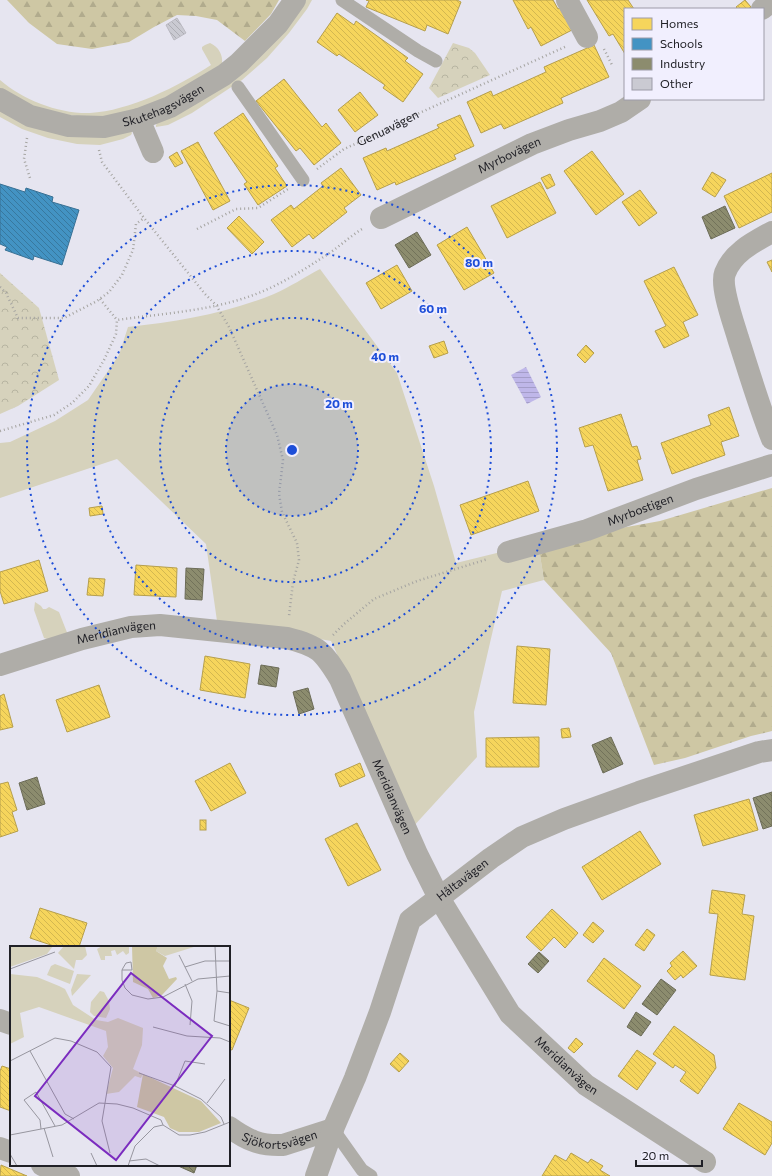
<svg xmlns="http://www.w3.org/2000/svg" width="772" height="1176" font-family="Commissioner,sans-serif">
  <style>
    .grass { fill: #d6d2bc }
    .forest { fill: url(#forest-firs) }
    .park { fill: url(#park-crowns) }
    .water { fill: url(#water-rules) }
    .homes { fill: url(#homes-back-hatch); stroke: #b69f4c }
    .schools { fill: url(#schools-back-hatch); stroke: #387094 }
    .industry { fill: url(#industry-back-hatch); stroke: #6c6c58 }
    .building { fill: url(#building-back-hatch); stroke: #bab9c1 }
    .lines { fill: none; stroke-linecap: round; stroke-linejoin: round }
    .path { stroke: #a5a4a1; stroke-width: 2.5; stroke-dasharray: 1 3; stroke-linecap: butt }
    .service { stroke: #afada8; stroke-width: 13 }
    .minor { stroke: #afada8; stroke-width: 22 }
    .ring { fill: none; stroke: #1d4ed8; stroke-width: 2; stroke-dasharray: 2 4 }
    .labels { text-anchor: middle; stroke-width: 4; stroke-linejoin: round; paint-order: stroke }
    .street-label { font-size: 12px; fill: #202026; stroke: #f1effe }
    .inset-road { fill: none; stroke: #97969f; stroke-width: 1 }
    .view { fill: #7b2cbf; fill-opacity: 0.15; stroke: #7b2cbf; stroke-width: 2 }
    .inset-edge { fill: none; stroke: #202026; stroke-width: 2 }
    .centre { fill: #1d4ed8; stroke: #f1effe; stroke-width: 2 }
    .ring-label { font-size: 12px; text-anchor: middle; font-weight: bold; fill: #1d4ed8; stroke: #f1effe; stroke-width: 4; stroke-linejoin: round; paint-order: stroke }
  </style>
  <defs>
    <pattern id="forest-firs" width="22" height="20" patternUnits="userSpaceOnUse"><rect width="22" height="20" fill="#cec7a4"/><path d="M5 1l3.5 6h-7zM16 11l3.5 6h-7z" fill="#b1ab8d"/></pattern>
    <pattern id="park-crowns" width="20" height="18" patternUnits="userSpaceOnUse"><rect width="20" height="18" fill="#d6d2bc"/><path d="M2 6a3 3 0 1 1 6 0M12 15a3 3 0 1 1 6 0" fill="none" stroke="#b7b4a1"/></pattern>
    <pattern id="water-rules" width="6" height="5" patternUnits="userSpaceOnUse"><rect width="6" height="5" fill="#bfb7e9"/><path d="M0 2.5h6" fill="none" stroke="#a49dc8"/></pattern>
    <pattern id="homes-back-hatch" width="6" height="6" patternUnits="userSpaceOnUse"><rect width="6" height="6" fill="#f6d55c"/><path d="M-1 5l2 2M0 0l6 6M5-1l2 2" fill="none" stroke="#d3b750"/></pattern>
    <pattern id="schools-back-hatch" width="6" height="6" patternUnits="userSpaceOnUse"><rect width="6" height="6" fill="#4393c3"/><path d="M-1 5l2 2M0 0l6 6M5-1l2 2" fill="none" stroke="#38789e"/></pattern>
    <pattern id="industry-back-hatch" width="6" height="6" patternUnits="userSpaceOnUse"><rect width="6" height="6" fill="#8c8c6e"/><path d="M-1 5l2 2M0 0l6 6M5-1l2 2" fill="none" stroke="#72725a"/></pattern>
    <pattern id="building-back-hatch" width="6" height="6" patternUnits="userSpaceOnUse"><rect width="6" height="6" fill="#cacad2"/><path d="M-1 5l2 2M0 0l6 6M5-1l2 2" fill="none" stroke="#adadb4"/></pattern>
  </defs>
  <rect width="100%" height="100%" fill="#e6e5f0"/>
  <!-- grass -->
  <g class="grass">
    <path d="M306,0H312L307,9L289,33L267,58L242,80L192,113L168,125L156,127V125L158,122Z"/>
    <path d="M210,43C219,47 223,55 222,64L167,98L131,111L103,119L42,112L0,90V80C23,100 59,114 90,113C129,111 179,86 211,65L202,49V47L205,45Z"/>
    <path d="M0,111L131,131L132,133L131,135L123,139L100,145L77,144L48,138L22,129L0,117Z"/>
    <path d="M320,269L397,373L434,486L456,563L538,543L544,580L502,591L474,712L477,757L411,829L391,773L331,641L217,621L206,544L117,459L0,498V443L10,442L55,421L88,400L119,355L128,327C178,322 228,313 274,294C290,287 305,277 320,269Z"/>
    <path d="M35,602L41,606L43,609H46L49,607L59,612L68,635L50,640L44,638L34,610Z"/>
  </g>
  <!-- forest -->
  <g class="forest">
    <path d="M7,0H279L271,14L245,41L217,20L196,16L177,15L154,27L129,42L92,49L57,44L29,23Z"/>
    <path d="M772,488V731L751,736L685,758L654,765L611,653L544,580L538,543L660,521Z"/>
  </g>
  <!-- park -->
  <g class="park">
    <path d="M453,43L469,48L475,53L490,75L438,98L429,88Z"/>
    <path d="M0,273L39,308L59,380L18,406L0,414Z"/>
  </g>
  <!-- water -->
  <path class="water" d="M526,367L541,397L527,404L511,375Z"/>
  <!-- homes -->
  <g class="homes">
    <path d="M366,0H457L461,2L448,34L427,25L425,31L366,7L369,1Z"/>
    <path d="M513,0H553L558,9L560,8L572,30L541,46L531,27L528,29Z"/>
    <path d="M587,0H628L634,9H625V54L613,34L609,36Z"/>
    <path d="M745,0L751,7L748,9H738L736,7Z"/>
    <path d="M337,13L354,25L356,21L408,58L405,61L423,74L403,102L383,88L385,85L339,54L337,56L317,42Z"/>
    <path d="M594,45L609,77L561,98L563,103L504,129L501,124L481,133L467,102L491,91L493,96L546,72L544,67Z"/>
    <path d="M284,79L322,127L326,123L341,143L314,165L300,148L296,151L256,101Z"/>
    <path d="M360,92L378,115L355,132L338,110Z"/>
    <path d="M243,113L278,166L275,168L287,186L258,205L244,184L247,182L214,133Z"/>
    <path d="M460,115L474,146L454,155L456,159L396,185L395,182L377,190L363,158L386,148L387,151L439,128L437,125Z"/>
    <path d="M198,142L230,201L213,210L181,151Z"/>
    <path d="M592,151L624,194L596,215L564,171Z"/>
    <path d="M177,152L183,163L175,167L169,157Z"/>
    <path d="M341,168L361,195L344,208L347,212L313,239L309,234L292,247L271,220L291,205L294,209L323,186L321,183Z"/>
    <path d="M712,172L726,180L715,197L702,189Z"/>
    <path d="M772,173V212L739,228L724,196Z"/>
    <path d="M550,174L555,185L547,189L541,178Z"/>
    <path d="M540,182L556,213L507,238L491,206Z"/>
    <path d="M640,190L657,213L639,226L622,202Z"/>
    <path d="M239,216L264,242L252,254L227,228Z"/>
    <path d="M467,227L494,273L464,290L437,245Z"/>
    <path d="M772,260V272L767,262Z"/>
    <path d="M397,265L412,291L381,309L366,283Z"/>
    <path d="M674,267L698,315L683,322L689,336L664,348L655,331L666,326L644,281Z"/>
    <path d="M444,341L448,353L434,358L429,346Z"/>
    <path d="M586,345L594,353L585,363L577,355Z"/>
    <path d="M729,407L739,436L721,442L725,455L672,474L661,443L711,425L708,415Z"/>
    <path d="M621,414L632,447L637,446L641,459L637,460L643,480L608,491L593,445L585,447L579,428Z"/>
    <path d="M528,481L539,511L471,535L460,505Z"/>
    <path d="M102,506L103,514L90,516L89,508Z"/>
    <path d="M39,560L48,591L4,604L0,591V572Z"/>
    <path d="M136,565L177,568L176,597L134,595Z"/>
    <path d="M89,578L105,579L103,596L87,595Z"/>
    <path d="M517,646L550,649L546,705L513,703Z"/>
    <path d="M205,656L250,664L245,698L200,690Z"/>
    <path d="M99,685L110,717L67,732L56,700Z"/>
    <path d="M4,694L13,727L0,730V696Z"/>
    <path d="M569,728L571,737L562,738L561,729Z"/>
    <path d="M539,737V767H486V738Z"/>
    <path d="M230,763L246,793L211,811L195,781Z"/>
    <path d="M360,763L365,776L340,787L335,774Z"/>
    <path d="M8,782L17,810L12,812L18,831L0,837V784Z"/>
    <path d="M749,799L758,830L703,846L694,815Z"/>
    <rect x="200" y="820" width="6" height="10"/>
    <path d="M357,823L381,870L348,886L325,839Z"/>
    <path d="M640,831L661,864L602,900L582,867Z"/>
    <path d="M712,890L745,895L742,914L754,916L745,980L710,975L718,914L709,913Z"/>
    <path d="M40,908L87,923L79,947H57L30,938Z"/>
    <path d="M552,909L578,933L565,948L554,937L541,951L526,937Z"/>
    <path d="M593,922L604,931L593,943L583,935Z"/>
    <path d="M647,929L655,935L644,951L635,945Z"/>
    <path d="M683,951L697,966L683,978L681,975L675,980L667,971L672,966L670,963Z"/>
    <path d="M604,958L641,986L624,1009L587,981Z"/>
    <path d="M229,1000L249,1008L232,1050L229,1049Z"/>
    <path d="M674,1026L714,1055L716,1068L698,1094L680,1081L686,1072L675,1065L673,1068L653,1054Z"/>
    <path d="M576,1038L583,1044L574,1053L568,1048Z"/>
    <path d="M637,1050L656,1063L637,1090L618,1076Z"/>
    <path d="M400,1053L409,1061L399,1072L390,1064Z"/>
    <path d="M2,1066L11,1069V1111L0,1107V1071Z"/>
    <path d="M739,1103L772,1122V1143L765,1155L723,1129Z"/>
    <path d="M571,1153L588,1163L591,1159L603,1166L600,1170L610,1176H542L555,1155L566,1161Z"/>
    <path d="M1,1165L27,1176H0Z"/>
  </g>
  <!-- schools -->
  <path class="schools" d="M0,184L25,192L26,188L53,197L52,202L79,210L62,265L34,256L33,260L5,250L7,247L0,244Z"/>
  <!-- industry -->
  <g class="industry">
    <path d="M725,206L735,228L711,239L702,217Z"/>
    <path d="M417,232L431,255L409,268L395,245Z"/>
    <path d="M186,568L204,569L202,600L185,599Z"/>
    <path d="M261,665L279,668L276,687L258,684Z"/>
    <path d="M308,688L314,709L299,714L293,692Z"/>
    <path d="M611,737L623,764L603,773L592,745Z"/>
    <path d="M37,777L45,804L27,810L19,783Z"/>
    <path d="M772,792V826L763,829L753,798Z"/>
    <path d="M539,952L549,961L538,973L528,964Z"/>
    <path d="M661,979L676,990L657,1015L642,1004Z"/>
    <path d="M636,1012L651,1022L641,1036L627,1027Z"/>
    <path d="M176,1165H197L194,1173Z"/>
  </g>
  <!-- building -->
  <path class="building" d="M177,18L186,33L174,40L166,25Z"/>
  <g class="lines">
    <!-- path -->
    <g class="path">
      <path d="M604,49L612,65"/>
      <path d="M27,138L24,159L30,178"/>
      <path d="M99,150L102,162L144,218L205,294L216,305L229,327L277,435L283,460L279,494L282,512L297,543L299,560L293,582L289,616"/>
      <path id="s1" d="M317,169L344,149L382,132L415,115L567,46"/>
      <path d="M197,229L236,209L258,208L288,189"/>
      <path d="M0,287L6,293L18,318H64L97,301L109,292L122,275L133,250L136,224L144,218"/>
      <path d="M100,299L117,320"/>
      <path d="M0,431L54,415L72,403L89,386L104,360L116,334L117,320C165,313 215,311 261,292C283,283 305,269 325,256C338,248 349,237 362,229"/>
      <path d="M333,635L344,624L374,599L417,581L488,559"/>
    </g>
    <!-- service -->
    <g class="service">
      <path d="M342,0L418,51L436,61"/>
      <path d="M238,87L303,180"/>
      <path d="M333,1129L362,1170L371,1176"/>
    </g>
    <!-- minor -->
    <g class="minor">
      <path d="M567,0L587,37"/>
      <path d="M762,9L772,1"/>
      <path id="s2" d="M0,99L30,116L69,126L104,127L139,119L170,107L224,75L239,63L278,24L295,0"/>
      <path d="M139,119L153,152"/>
      <path id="s3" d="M381,218L532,144L569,130L600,121L621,112L640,99"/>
      <path d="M772,232C754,242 733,252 725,273C720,286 734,324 738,338C749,372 759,406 772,439"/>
      <path id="s4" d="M508,552L587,530L696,489L772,465"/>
      <path id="s5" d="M0,665L82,639L131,627L160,625L287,638C319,646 323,651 340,679L417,854L439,898L510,1014L586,1085L705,1162"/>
      <path d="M0,1020L11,1024"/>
      <path id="s6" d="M229,1127C247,1140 260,1146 283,1145L333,1129"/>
      <path d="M0,1148L11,1152"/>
      <path d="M42,1165L69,1176"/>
      <path id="s7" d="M316,1176L333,1129L355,1078L380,1012L410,920L491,858L522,837L564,819L639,792L759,752L772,750"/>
    </g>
  </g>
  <!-- distance rings -->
  <circle cx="292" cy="450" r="66" fill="#1d4ed8" fill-opacity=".12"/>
  <g class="ring">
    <circle cx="292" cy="450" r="66"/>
    <circle cx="292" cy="450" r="132"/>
    <circle cx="292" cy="450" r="199"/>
    <circle cx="292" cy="450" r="265"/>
  </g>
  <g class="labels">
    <!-- street labels -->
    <g class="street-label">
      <text dy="4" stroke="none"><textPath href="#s2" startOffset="173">Skutehagsvägen</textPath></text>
      <text dy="4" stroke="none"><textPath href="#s1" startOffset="82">Genuavägen</textPath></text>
      <text dy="4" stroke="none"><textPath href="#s3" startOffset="143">Myrbovägen</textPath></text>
      <text dy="4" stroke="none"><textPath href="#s4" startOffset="139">Myrbostigen</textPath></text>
      <text dy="4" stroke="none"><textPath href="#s5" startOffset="121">Meridianvägen</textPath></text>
      <text dy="4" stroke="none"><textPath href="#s5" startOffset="492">Meridianvägen</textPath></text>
      <text dy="4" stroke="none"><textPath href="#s7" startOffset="339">Håltavägen</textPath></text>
      <text dy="4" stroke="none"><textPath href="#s5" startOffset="816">Meridianvägen</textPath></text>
      <text dy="4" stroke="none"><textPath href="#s6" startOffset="55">Sjökortsvägen</textPath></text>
    </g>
  </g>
  <!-- overview -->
  <g transform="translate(10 946)">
    <rect width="220" height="220" fill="#e6e5f0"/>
    <path d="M0,0H43L37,8L0,21ZM148,0H187L155,10L146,5ZM0,28L27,31L49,40L55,43L63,59L86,74L98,76L108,72L133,82L132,99L123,123L133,128L131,132L125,130L109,146L96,148L103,122L93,110L98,101L96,85L29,61L10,67L14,91L0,98Z" fill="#d6d2bc"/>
    <path d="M122,0H148L146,5L157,12L153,20L159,33L166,31L167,33L152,49L143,52L138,43L123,36ZM133,128L191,155L211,177L189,186H169L160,182L154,171L127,161Z" fill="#cec7a4"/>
    <path d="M54,0H75L77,9L72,14H66L64,23L48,7ZM92,0H119V7L116,9L113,5L107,9L105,4L101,5L102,10H95V14H91L87,3ZM45,18L64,25L60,38L37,29L41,20ZM67,28L81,29L62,50L61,44ZM90,45L94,46L99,55L100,63L96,72L84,70L80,66L81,56Z" fill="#d6d2bc"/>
    <path class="inset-road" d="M205,0L207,45L204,75L220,80M169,9L182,35M175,21L195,15H220M0,23L45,6M112,24H122L121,16L116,17L113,22L112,24V34L115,42L122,49L138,53L153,51L188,33L220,30M175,38L182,55L180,79M207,45L220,47M143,81L177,90L210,92L220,96M20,105L55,168L64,173M0,115L45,92L61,95L87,106L101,121L92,175L100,207M129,127L165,140L191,153L211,171L214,178M165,140L175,115L195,118M197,157L215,133M34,182L43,211M31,183L30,174L14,154L26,146L45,180M0,189L52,179L89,157L107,158L123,162L151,174L153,179M81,207L87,220M0,208L7,220M119,215L136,213L150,220M118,220L125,200L144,181L153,179L169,189H180L195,186L220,176"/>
    <path class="view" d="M121,27L202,90L106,214L25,150Z"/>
    <rect width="220" height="220" class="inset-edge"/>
  </g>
  <circle cx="292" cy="450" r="6" class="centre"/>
  <g class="ring-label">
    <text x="479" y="267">80 m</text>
    <text x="433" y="313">60 m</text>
    <text x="385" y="361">40 m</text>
    <text x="339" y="408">20 m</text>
  </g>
  <!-- legend -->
  <rect x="624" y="8" width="140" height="92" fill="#f1effe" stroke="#9d9ca8"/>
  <rect x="632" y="18" width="20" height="12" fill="#f6d55c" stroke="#9d9ca8"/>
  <text x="660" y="28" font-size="12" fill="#202026">Homes</text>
  <rect x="632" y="38" width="20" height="12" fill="#4393c3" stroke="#9d9ca8"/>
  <text x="660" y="48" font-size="12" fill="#202026">Schools</text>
  <rect x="632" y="58" width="20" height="12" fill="#8c8c6e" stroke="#9d9ca8"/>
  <text x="660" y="68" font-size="12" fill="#202026">Industry</text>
  <rect x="632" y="78" width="20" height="12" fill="#cacad2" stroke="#9d9ca8"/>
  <text x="660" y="88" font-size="12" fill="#202026">Other</text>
  <!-- scale -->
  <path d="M636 1160v6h66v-6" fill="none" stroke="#202026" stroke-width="2"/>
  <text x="642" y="1160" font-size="12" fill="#202026" stroke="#f1effe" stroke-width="3" paint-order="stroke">20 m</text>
</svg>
